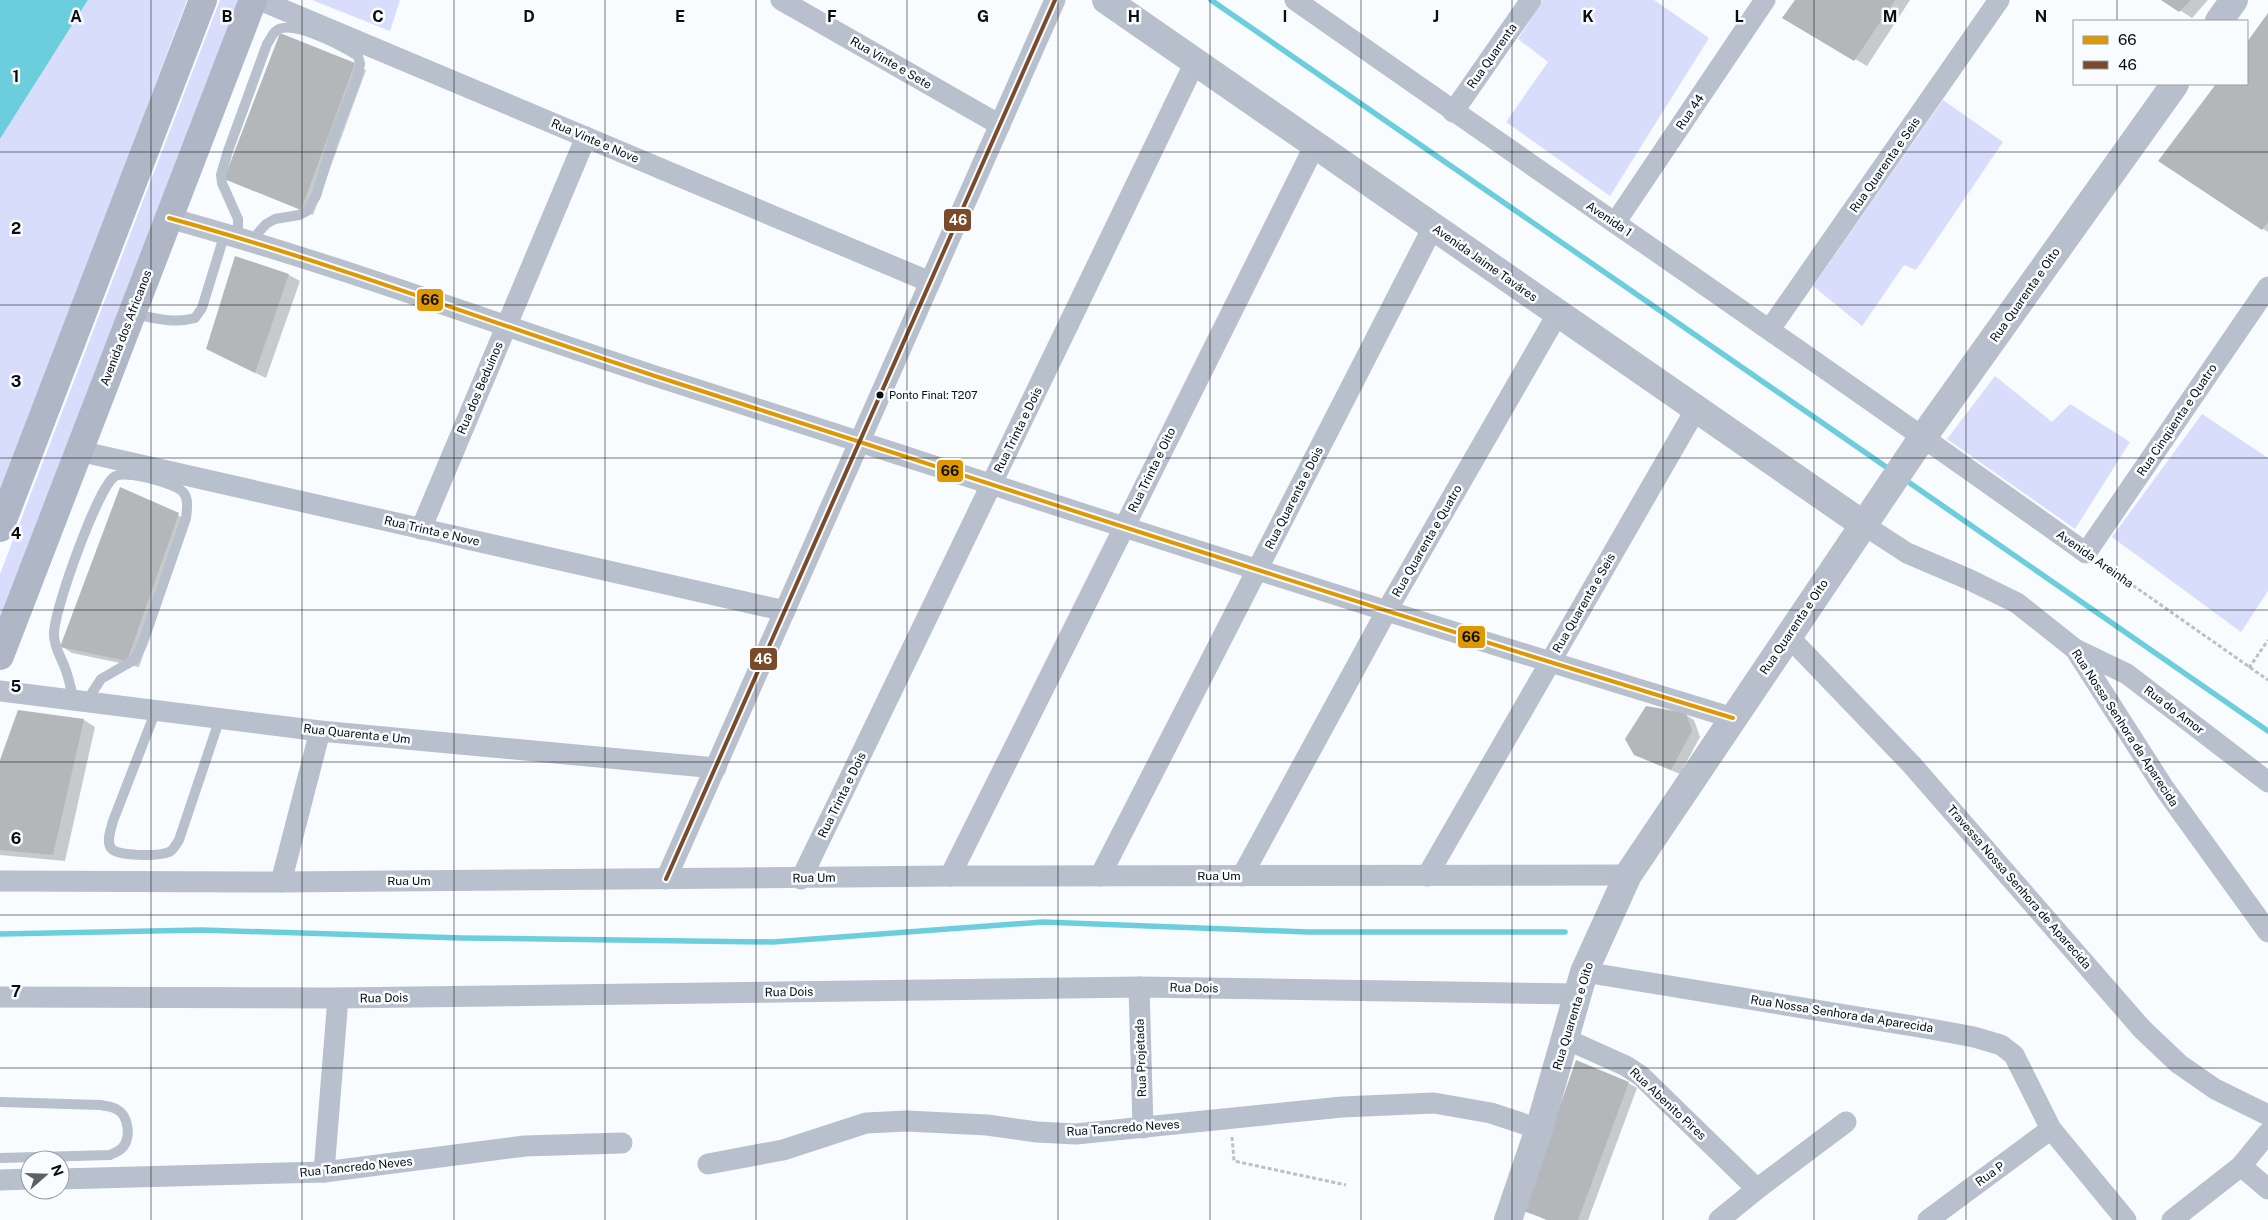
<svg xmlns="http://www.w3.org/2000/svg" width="2268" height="1220" font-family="'Public Sans',sans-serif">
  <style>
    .green { fill: #d9ddfc }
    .water { fill: #6ccedc }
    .shadow { fill: #0003 }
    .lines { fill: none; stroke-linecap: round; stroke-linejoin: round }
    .stream { stroke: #6ccedc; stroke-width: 5.5 }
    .building { fill: #b4b7b9 }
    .path { stroke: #bac0c7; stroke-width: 3; stroke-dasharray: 4 2.5; stroke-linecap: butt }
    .lane { stroke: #b8c0cd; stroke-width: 10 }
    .street { stroke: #b8c0cd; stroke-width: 21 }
    .secondary { stroke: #b8bfcc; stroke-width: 28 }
    .primary { stroke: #afb7c6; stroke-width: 28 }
    .bus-1-casing { stroke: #f8fcff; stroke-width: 8 }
    .bus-2-casing { stroke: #f8fcff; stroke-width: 8 }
    .bus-1 { stroke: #df9702; stroke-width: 4 }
    .bus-2 { stroke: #7a4b2a; stroke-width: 4 }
    .grid { fill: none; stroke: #0a0d10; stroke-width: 1; stroke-opacity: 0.55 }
    .bus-dot { fill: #0a0d10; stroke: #f8fcff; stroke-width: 2 }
    .labels { text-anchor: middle; stroke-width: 5; stroke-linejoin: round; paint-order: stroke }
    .bus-label { font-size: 11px; fill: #0a0d10; stroke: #f8fcff; text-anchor: start }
    .street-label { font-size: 12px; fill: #0a0d10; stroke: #f8fcff }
    .grid-label { font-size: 16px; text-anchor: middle; font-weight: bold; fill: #0a0d10; stroke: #f8fcff; stroke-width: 5; stroke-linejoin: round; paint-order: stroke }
    .line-badge { stroke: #f8fcff; stroke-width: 2 }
    .badge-label { font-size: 14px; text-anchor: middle; font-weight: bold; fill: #fff }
    .pale-badge-label { font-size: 14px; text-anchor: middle; font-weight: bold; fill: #111 }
  </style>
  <rect width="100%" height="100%" fill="#f9fcfe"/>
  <!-- green -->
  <g class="green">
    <path d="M88,0H187L0,497V139Z"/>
    <path d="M220,0H239L0,620V574Z"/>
    <path d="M312,0H400L390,31Z"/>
    <path d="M1543,0H1654L1709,38L1610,196L1506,122L1548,62L1518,39Z"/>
    <path d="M1943,100L2003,142L1916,270L1904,265L1862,326L1813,286Z"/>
    <path d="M1995,376L2052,422L2070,404L2130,442L2075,529L1947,439Z"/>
    <path d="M2202,414L2268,458V591L2241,632L2112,537Z"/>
  </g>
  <!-- water -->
  <path class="water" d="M0,0H88L0,139Z"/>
  <!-- shadow -->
  <g class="shadow">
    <path d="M1796,0H1910L1867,66L1784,18Z"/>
    <path d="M2164,0H2208L2192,18Z"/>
    <path d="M2268,15V232L2160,160L2217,84H2247V44Z"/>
    <path d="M280,35L366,70L313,215L226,178Z"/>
    <path d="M236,257L289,275L300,281L266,378L219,355Z"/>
    <path d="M121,489L190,521L139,667L72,653L61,646Z"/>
    <path d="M19,711L84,720L95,727L65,861L0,855V764Z"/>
    <path d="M1686,715L1694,720L1700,737L1680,774L1644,759Z"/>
    <path d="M1628,1083L1637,1088L1588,1220H1546L1525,1210Z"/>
  </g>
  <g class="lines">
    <!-- stream -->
    <g class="stream">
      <path d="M1211,0L1892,471"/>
      <path d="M1904,479L2268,731"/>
      <path d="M0,934L202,930L462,938L773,942L1043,922L1308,932H1565"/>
    </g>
  </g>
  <!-- building -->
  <g class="building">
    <path d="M1795,0H1895L1854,61L1782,18Z"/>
    <path d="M2161,0H2191L2179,12Z"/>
    <path d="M2268,13V222L2262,230L2158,161L2216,84H2247V42Z"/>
    <path d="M280,33L355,63L301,210L224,179Z"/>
    <path d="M235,256L289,274L255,373L206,349Z"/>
    <path d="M120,487L179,513L127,661L60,647Z"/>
    <path d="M1646,706L1686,713L1692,731L1671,770L1634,755L1625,739Z"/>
    <path d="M18,710L84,719L53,855L0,850V760Z"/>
    <path d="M1576,1060L1629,1082L1578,1220H1548L1523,1211Z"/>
  </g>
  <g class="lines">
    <!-- path -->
    <g class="path">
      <path d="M2101,563L2268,680"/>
      <path d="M2249,668L2268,640"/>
      <path d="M1232,1137L1234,1161L1346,1185"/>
    </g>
    <!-- lane -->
    <g class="lane">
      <path d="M238,237V219L222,183L221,175L228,151L267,44C270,40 272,34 276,31C291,18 344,47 358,56L360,64L357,78L335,134L316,196L307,211L299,215L275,219L266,224L258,233L254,242"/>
      <path d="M133,314C154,318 174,324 195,318L202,308L225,233"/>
      <path d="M74,700C71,690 69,678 65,668C61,657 54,647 54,635C53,612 97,490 114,477C124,469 174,483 183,492C189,499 187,509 186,518L142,645L134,660L101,679L86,702"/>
      <path d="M156,710L113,821C111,829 106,841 111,848C117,857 160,856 169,852C174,850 176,844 179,840L220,718"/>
      <path d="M0,1102L100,1105C105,1106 112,1106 116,1109C129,1115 132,1139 121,1149C119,1151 114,1153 110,1155L0,1158"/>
    </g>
    <!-- street -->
    <g class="street">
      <path d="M260,0L930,282"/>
      <path d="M781,0L1000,125"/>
      <path d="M1295,0C1558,185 1824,365 2086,553L2268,287"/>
      <path d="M1453,112L1531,0"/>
      <path d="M169,218C333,263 493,323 655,376C1014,491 1372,609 1733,718"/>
      <path d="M1615,223L1765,0"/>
      <path d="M1770,329L1999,0"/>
      <path d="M79,451L785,611"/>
      <path d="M1864,525L1907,553L1968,579L2017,603L2075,649L2164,788L2268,932"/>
      <path d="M421,529L586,137"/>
      <path d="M1788,636L1912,765L2142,1029L2179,1064L2215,1089L2268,1115"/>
      <path d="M2075,649L2127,674L2268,782"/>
      <path d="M0,691L320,731L716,768"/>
      <path d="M950,876L1315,145"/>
      <path d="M1100,876L1433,227"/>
      <path d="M1242,876L1386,612L1558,313"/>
      <path d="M1427,876L1696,409"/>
      <path d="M666,879L1055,0"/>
      <path d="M801,879L1195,62"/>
      <path d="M0,881L281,882L950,876L1628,875"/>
      <path d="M281,882L320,731"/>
      <path d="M1584,972L1931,1029L1974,1037L2001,1045L2014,1055L2051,1129L2126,1220"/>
      <path d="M1139,987L1143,1128"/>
      <path d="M0,997L338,998L1139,987L1578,994"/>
      <path d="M1566,1039L1626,1066L1641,1076L1757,1189"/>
      <path d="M708,1164L783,1150L866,1123L907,1121L987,1125L1037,1132L1076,1134L1342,1107L1434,1103L1491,1113L1539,1129"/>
      <path d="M2241,1166L2268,1189"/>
      <path d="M324,1172L338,998"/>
      <path d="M60,1179L324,1172L525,1146L622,1143"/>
      <path d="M0,1180L30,1179"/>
      <path d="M1719,1220L1757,1189L1846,1122"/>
      <path d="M1928,1220L2051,1129"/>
      <path d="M2172,1220L2241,1166L2268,1133"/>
    </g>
    <!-- secondary -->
    <g class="secondary">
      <path d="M1106,0L1864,525"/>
      <path d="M2219,21L2234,0"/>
      <path d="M1508,1220L1539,1129L1584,972L1628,875L1916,447L2175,84"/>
    </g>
    <!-- primary -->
    <g class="primary">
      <path d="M0,528L203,0"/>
      <path d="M0,656L253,0"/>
    </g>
    <!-- bus-1 casing -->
    <g class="bus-1-casing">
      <path id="bus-1" d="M169,218C333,263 493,323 655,376C1014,491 1372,609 1733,718"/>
    </g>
    <!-- bus-2 casing -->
    <g class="bus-2-casing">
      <path id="bus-2" d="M666,879L1055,0"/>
    </g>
    <!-- bus-1 -->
    <use href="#bus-1" class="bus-1"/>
    <!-- bus-2 -->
    <use href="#bus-2" class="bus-2"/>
  </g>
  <!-- grid -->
  <path class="grid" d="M151,0V1220M302,0V1220M454,0V1220M605,0V1220M756,0V1220M907,0V1220M1058,0V1220M1210,0V1220M1361,0V1220M1512,0V1220M1663,0V1220M1814,0V1220M1966,0V1220M2117,0V21M2117,84V1220M0,152H2268M0,305H2268M0,458H2268M0,610H2268M0,762H2268M0,915H2268M0,1068H2268"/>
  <!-- markers -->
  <circle class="bus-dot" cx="880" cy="395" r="4.5"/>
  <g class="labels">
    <!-- bus labels -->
    <g class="bus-label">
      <text x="889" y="399">Ponto Final: T207</text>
    </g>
    <!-- street labels -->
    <g class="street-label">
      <text transform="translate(1492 56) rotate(-55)" y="4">Rua Quarenta</text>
      <text transform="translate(891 63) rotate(30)" y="4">Rua Vinte e Sete</text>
      <text transform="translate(1690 112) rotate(-56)" y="4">Rua 44</text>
      <text transform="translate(595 141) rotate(23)" y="4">Rua Vinte e Nove</text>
      <text transform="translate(1885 165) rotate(-55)" y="4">Rua Quarenta e Seis</text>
      <text transform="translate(1609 219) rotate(34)" y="4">Avenida 1</text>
      <text transform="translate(1485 263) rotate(35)" y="4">Avenida Jaime Taváres</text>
      <text transform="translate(2025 295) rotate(-55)" y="4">Rua Quarenta e Oito</text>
      <text transform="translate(126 328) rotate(-69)" y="4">Avenida dos Africanos</text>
      <text transform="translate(480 388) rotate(-67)" y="4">Rua dos Beduínos</text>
      <text transform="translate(2177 420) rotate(-56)" y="4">Rua Cinqüenta e Quatro</text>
      <text transform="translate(1018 430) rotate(-64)" y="4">Rua Trinta e Dois</text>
      <text transform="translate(1152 470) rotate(-64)" y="4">Rua Trinta e Oito</text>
      <text transform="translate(1294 498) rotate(-63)" y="4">Rua Quarenta e Dois</text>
      <text transform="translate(432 531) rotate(13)" y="4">Rua Trinta e Nove</text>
      <text transform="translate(1427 541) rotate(-60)" y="4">Rua Quarenta e Quatro</text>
      <text transform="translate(2095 559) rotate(35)" y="4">Avenida Areinha</text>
      <text transform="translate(1584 603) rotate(-60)" y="4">Rua Quarenta e Seis</text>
      <text transform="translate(1794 627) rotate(-56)" y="4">Rua Quarenta e Oito</text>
      <text transform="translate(2174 710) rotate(37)" y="4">Rua do Amor</text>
      <text transform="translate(2125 728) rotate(57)" y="4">Rua Nossa Senhora da Aparecida</text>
      <text transform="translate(357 734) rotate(6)" y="4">Rua Quarenta e Um</text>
      <text transform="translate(842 795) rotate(-64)" y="4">Rua Trinta e Dois</text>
      <text x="1219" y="880">Rua Um</text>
      <text transform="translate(814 878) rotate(-1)" y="4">Rua Um</text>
      <text x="409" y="885">Rua Um</text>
      <text transform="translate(2019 887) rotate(49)" y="4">Travessa Nossa Senhora de Aparecida</text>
      <text transform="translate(1194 988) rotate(1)" y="4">Rua Dois</text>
      <text transform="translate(789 992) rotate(-1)" y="4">Rua Dois</text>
      <text transform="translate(384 998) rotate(-1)" y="4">Rua Dois</text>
      <text transform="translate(1842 1014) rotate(9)" y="4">Rua Nossa Senhora da Aparecida</text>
      <text transform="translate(1573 1016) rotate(-73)" y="4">Rua Quarenta e Oito</text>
      <text transform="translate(1141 1058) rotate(-92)" y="4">Rua Projetada</text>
      <text transform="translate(1668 1104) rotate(43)" y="4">Rua Abenito Pires</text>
      <text transform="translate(1123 1128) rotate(-4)" y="4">Rua Tancredo Neves</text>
      <text transform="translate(356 1167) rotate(-6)" y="4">Rua Tancredo Neves</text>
      <text transform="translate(1990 1174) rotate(-36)" y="4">Rua P</text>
    </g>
  </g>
  <g class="grid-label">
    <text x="76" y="22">A</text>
    <text x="227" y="22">B</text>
    <text x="378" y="22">C</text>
    <text x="529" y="22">D</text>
    <text x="680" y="22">E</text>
    <text x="832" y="22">F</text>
    <text x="983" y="22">G</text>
    <text x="1134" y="22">H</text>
    <text x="1285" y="22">I</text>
    <text x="1436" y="22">J</text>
    <text x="1588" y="22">K</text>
    <text x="1739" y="22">L</text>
    <text x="1890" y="22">M</text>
    <text x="2041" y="22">N</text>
    <text x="16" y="82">1</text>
    <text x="16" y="234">2</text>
    <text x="16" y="387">3</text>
    <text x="16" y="539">4</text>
    <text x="16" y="692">5</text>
    <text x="16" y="844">6</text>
    <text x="16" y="997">7</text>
  </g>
  <g class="line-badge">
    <rect x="943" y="208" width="29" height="24" rx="5" fill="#7a4b2a"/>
    <rect x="416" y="288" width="28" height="24" rx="5" fill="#df9702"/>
    <rect x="936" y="459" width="28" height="24" rx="5" fill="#df9702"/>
    <rect x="1457" y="625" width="29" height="24" rx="5" fill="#df9702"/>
    <rect x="749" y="647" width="29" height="24" rx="5" fill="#7a4b2a"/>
  </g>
  <g class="badge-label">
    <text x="958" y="225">46</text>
    <text x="763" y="664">46</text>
  </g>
  <g class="pale-badge-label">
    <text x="430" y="305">66</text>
    <text x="950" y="476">66</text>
    <text x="1471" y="642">66</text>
  </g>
  <!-- legend -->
  <rect x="2073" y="20" width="175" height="65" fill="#f8fcff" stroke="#999c9f"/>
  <rect x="2083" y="36" width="25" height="8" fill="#df9702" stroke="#999c9f"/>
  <text x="2118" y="45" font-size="15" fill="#0a0d10">66</text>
  <rect x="2083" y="61" width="25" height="8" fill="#7a4b2a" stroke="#999c9f"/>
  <text x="2118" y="70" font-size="15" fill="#0a0d10">46</text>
  <!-- north arrow -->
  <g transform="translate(45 1175) rotate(70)"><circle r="24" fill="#f8fcff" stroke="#999c9f"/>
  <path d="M0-4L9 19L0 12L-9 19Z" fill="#5e6163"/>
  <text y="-8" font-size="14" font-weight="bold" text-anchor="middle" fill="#0a0d10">N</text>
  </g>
</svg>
